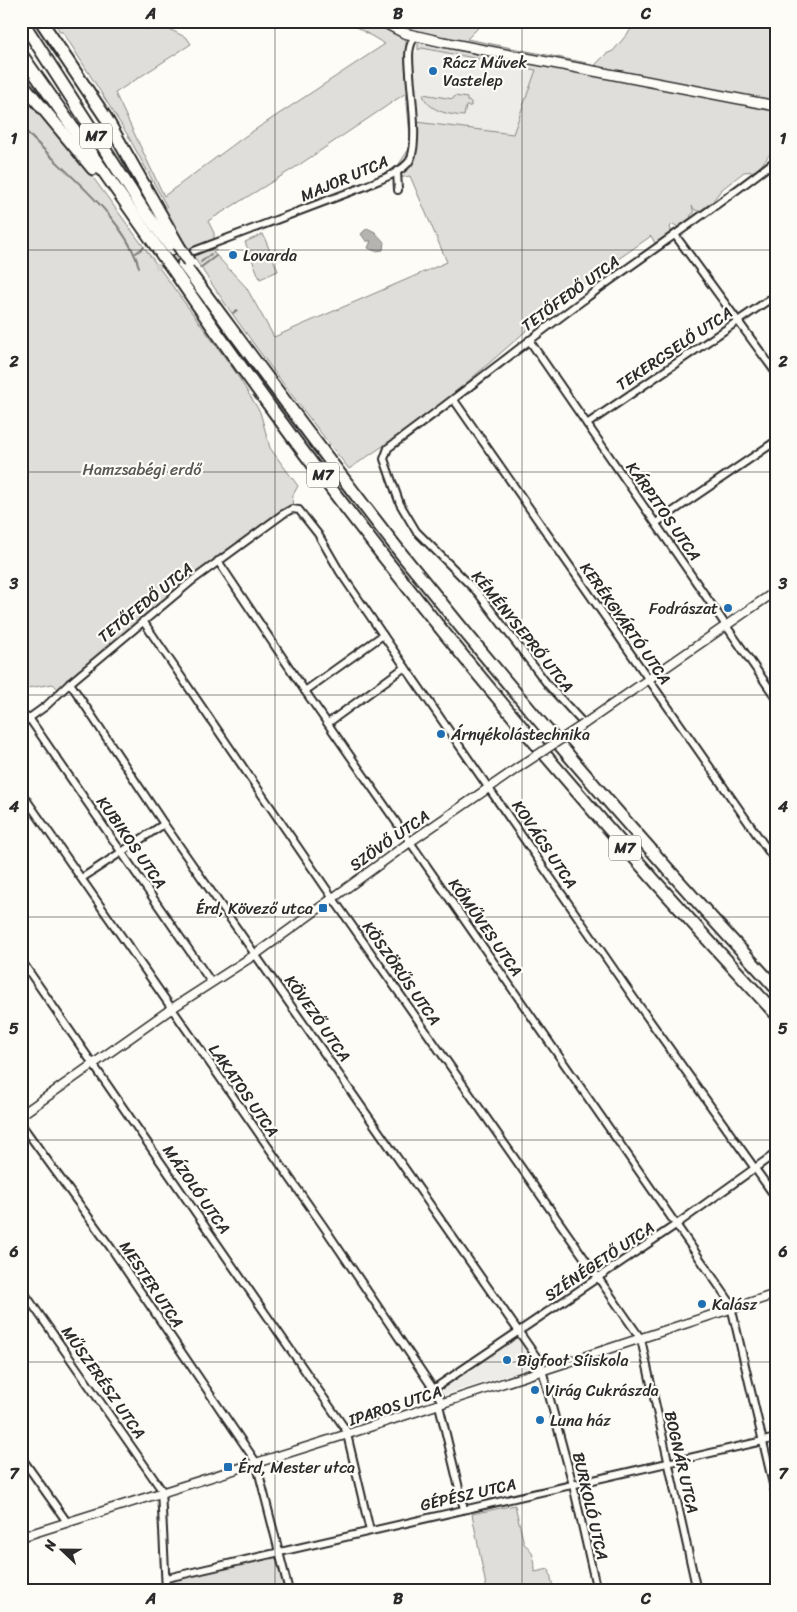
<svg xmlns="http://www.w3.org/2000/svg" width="797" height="1612" font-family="Sriracha,sans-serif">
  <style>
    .built { fill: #edece8 }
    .green { fill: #dfdeda; stroke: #858482 }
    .water { fill: #b5b4b1; stroke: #7e7d7b }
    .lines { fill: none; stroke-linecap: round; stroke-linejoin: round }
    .stream { stroke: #7e7d7b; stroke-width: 2 }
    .minor-tunnel { stroke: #d3d2ce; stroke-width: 6; stroke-dasharray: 6 3; stroke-linecap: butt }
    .minor-casing { stroke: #2b2b2b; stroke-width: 10 }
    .tertiary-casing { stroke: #2b2b2b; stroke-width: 11 }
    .secondary-casing { stroke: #2b2b2b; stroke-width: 12 }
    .motorway-casing { stroke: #2b2b2b; stroke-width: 15 }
    .minor { stroke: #fdfcf7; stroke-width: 6 }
    .tertiary { stroke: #fdfcf7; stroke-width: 8 }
    .secondary { stroke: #fdfcf7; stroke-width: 9 }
    .motorway { stroke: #fdfcf7; stroke-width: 11 }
    .tertiary-bridge-casing { stroke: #2b2b2b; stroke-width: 11; stroke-linecap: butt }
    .motorway-bridge-casing { stroke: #2b2b2b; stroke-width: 15; stroke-linecap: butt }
    .tertiary-bridge { stroke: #fdfcf7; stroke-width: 8 }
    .motorway-bridge { stroke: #fdfcf7; stroke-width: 11 }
    .grid { fill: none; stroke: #2b2b2b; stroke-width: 1; stroke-opacity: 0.55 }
    .poi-dot { fill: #1f6fb2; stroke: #fdfcf7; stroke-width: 2 }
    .labels { text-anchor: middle; stroke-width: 4.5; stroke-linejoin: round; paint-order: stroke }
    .shield { fill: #fdfcf7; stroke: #6a6a68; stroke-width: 1 }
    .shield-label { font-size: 15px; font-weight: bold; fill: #2b2b2b }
    .poi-label { font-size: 16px; fill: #2b2b2b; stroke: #fdfcf7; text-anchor: start }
    .street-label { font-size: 16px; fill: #2b2b2b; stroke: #fdfcf7 }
    .park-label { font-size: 16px; fill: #585857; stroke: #fdfcf7 }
    .neatline { fill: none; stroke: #2b2b2b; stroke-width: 2 }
    .grid-label { font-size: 16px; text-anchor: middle; font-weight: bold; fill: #2b2b2b }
  </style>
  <rect width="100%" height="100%" fill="#fdfcf7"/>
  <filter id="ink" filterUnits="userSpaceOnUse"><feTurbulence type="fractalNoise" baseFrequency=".02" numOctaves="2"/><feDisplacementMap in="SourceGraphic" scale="10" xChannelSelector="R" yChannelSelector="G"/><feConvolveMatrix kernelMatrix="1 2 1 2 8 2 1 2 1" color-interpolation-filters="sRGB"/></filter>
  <g filter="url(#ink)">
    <!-- built -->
    <g class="built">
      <path d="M422,48L536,70L513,134L416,122L412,55Z"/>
      <path d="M518,1337L534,1367L444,1395L441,1388Z"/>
    </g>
    <!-- green -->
    <g class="green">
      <path d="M54,21L123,22L147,29L155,27L171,30L187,38L191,44L115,93L164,196L244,137L385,44L346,21H374L403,36L406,40L409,106L414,142L407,161L397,167L411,146L406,93L296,167L208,221L214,233V239L193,248L197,255L214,247L216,250L213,252L246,287L274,337L447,262L410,176L399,178C401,170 408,170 412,163C419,152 417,135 416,122L513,134L536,70L422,48L418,50V42L769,109L776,111V146L757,171L744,172L721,190L704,213L695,210L692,206L694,213L690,216L694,220L681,229L673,224L670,227L672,233L656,245L651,236L566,296L432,413L349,469C284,386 218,300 164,209L167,207L127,134L63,32H60Z"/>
      <path d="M411,21H482L483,23L467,39L587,63L584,66L415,32L407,29Z"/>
      <path d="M638,21H776V104L608,71L595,65L606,54L613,51Z"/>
      <path d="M21,93L49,123L94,179L234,370L260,412L270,448L298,486L293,495L292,509L218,561L61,692L53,684L21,689Z"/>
      <path d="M423,94L453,99L455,96L467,98V101L471,102V106H466L464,116C450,115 427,111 423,94Z"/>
      <path d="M263,234L278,271L260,279L245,242Z"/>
      <path d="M515,1505L524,1544C534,1550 535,1562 535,1572L549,1569L554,1591H487L472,1514Z"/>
      <path d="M278,1554L286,1591H169V1580Z"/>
    </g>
    <!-- water -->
    <path class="water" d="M367,228L375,232L384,242L383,250L375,251L368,248L371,241H366L361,234Z"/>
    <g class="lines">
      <!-- stream -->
      <g class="stream">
        <path d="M21,126C57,167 124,214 139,267"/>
        <path d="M136,253L144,247"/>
        <path d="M201,262L211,254"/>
        <path d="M200,268L216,256"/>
        <path d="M233,313L237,310"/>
      </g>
      <!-- minor-tunnel -->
      <path class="minor-tunnel" d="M155,267L186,255"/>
      <!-- minor casing -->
      <g class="minor-casing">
        <g id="minor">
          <path d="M397,171L398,190"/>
          <path d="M675,235L776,373"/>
          <path d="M194,251L363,187C378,180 397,175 408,163C420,150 411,93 410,73C409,59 407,48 415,36"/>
          <path d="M529,340L776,698"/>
          <path d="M454,400L776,862"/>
          <path d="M587,424L776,295"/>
          <path d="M656,523L776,441"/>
          <path d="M218,561L305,691L730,1302L776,1497"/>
          <path d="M143,621L332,897L641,1339L697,1591"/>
          <path d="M70,683L164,824L540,1362L573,1485L597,1591"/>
          <path d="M305,691L383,635"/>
          <path d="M29,718L211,982"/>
          <path d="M328,723L405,667"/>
          <path d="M21,724L46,706L70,683L193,580L283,514L292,509L299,510L318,534L340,572L383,635L633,997L776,1198"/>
          <path d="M584,724L548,685L478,593L416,531L400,504L384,459L388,448C454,400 517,349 582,301C647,253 713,210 776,160"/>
          <path d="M21,792L324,1227L443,1403"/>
          <path d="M82,878L164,824"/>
          <path d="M21,960L346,1430L370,1531"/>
          <path d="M21,1124L111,1248L256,1462L289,1591"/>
          <path d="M21,1288L161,1489L166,1591"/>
          <path d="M435,1388L677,1224L776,1153"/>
          <path d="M439,1405L464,1509"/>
          <path d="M21,1457L67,1522"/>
          <path d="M167,1578L776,1438"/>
          <path d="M772,1591L776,1590"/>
        </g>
      </g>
      <!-- tertiary casing -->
      <g class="tertiary-casing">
        <g id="tertiary">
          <path d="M584,724L776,591"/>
          <path d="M21,1115L171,1009L256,954L410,842L519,767"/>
          <path d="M21,1537L348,1434L776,1294"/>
        </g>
      </g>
      <!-- secondary casing -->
      <g class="secondary-casing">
        <path id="secondary" d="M381,21L404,33L443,42L776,106"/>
      </g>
      <!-- motorway casing -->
      <g class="motorway-casing">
        <g id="motorway">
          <path d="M22,21L143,209L172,249"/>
          <path d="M41,21L106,118L178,245"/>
          <path d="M21,54L163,256"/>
          <path d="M21,82L93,169"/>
          <path d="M183,264C256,362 328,461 404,557C523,705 647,849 776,988"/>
          <path d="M172,268C352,532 558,780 776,1014"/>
        </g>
      </g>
      <!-- minor -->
      <use href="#minor" class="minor"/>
      <!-- tertiary -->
      <use href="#tertiary" class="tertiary"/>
      <!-- secondary -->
      <use href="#secondary" class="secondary"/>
      <!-- motorway -->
      <use href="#motorway" class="motorway"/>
      <!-- tertiary-bridge casing -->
      <g class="tertiary-bridge-casing">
        <path id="tertiary-bridge" d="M519,767L584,724"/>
      </g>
      <!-- motorway-bridge casing -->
      <g class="motorway-bridge-casing">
        <g id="motorway-bridge">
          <path d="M178,245L189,262"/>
          <path d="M163,256L172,268"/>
        </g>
      </g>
      <!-- tertiary-bridge -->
      <use href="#tertiary-bridge" class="tertiary-bridge"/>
      <!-- motorway-bridge -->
      <use href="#motorway-bridge" class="motorway-bridge"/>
    </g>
  </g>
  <!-- grid -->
  <path class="grid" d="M275,21V1591M522,21V1591M21,250H776M21,472H776M21,695H776M21,917H776M21,1140H776M21,1362H776"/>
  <!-- markers -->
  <g class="poi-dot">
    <circle cx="433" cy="71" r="5"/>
    <circle cx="233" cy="255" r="5"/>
    <circle cx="728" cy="608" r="5"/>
    <circle cx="441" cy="734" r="5"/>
    <rect x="318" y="903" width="10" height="10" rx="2.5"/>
    <circle cx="702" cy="1304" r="5"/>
    <circle cx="507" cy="1360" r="5"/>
    <circle cx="535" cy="1390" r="5"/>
    <circle cx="540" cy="1420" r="5"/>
    <rect x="223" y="1462" width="10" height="10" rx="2.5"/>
  </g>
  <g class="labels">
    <!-- shield labels -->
    <g class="shield">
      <rect x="80" y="123.5" width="32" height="25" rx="4"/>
      <rect x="307" y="462.5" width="32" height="25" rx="4"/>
      <rect x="609" y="835.5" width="32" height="25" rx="4"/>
    </g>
    <g class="shield-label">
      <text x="96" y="141">M7</text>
      <text x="323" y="480">M7</text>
      <text x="625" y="853">M7</text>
    </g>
    <!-- poi labels -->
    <g class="poi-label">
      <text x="443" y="68">Rácz Művek<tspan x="443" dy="18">Vastelep</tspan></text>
      <text x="243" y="261">Lovarda</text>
      <text x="718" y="614" text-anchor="end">Fodrászat</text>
      <text x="451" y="740">Árnyékolástechnika</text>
      <text x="313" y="914" text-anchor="end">Érd, Kövező utca</text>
      <text x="712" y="1310">Kalász</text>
      <text x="517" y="1366">Bigfoot Síiskola</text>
      <text x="545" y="1396">Virág Cukrászda</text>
      <text x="550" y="1426">Luna ház</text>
      <text x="238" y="1473">Érd, Mester utca</text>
    </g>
    <!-- street labels -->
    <g class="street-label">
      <text transform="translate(344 178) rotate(-23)" y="6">MAJOR UTCA</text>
      <text transform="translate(570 293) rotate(-36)" y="6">TETŐFEDŐ UTCA</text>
      <text transform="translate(674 348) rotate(-34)" y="6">TEKERCSELŐ UTCA</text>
      <text transform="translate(664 511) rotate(55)" y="6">KÁRPITOS UTCA</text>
      <text transform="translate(145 602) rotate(-39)" y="6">TETŐFEDŐ UTCA</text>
      <text transform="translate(626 623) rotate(55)" y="6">KERÉKGYÁRTÓ UTCA</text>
      <text transform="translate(523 631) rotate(51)" y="6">KÉMÉNYSEPRŐ UTCA</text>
      <text transform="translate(389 840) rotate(-35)" y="6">SZÖVŐ UTCA</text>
      <text transform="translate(132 842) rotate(55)" y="6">KUBIKOS UTCA</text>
      <text transform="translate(545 844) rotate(56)" y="6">KOVÁCS UTCA</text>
      <text transform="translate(486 927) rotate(55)" y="6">KŐMŰVES UTCA</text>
      <text transform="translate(402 973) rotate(55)" y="6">KÖSZÖRŰS UTCA</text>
      <text transform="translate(318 1018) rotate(55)" y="6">KÖVEZŐ UTCA</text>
      <text transform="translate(244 1090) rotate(55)" y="6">LAKATOS UTCA</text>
      <text transform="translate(197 1189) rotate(55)" y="6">MÁZOLÓ UTCA</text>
      <text transform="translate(599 1261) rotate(-34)" y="6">SZÉNÉGETŐ UTCA</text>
      <text transform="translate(152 1284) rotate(56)" y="6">MESTER UTCA</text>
      <text transform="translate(104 1382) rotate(55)" y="6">MŰSZERÉSZ UTCA</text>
      <text transform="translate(395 1405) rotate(-18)" y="6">IPAROS UTCA</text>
      <text transform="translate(682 1462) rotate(77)" y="6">BOGNÁR UTCA</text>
      <text transform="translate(468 1494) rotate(-13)" y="6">GÉPÉSZ UTCA</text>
      <text transform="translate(591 1506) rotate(77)" y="6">BURKOLÓ UTCA</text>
    </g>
    <!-- park labels -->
    <g class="park-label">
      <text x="142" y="475">Hamzsabégi erdő</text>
    </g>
  </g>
  <!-- margin -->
  <rect width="797" height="1612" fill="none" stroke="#fdfcf7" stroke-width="55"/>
  <!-- north arrow -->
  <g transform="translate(62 1550) rotate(292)" stroke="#fdfcf7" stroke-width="4" paint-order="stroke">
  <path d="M0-4L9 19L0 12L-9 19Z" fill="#2b2b2b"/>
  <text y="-8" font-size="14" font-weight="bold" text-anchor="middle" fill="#2b2b2b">N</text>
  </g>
  <rect x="28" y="28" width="742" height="1556" class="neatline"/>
  <g class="grid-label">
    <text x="151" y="19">A</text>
    <text x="398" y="19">B</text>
    <text x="646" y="19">C</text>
    <text x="14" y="144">1</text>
    <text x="783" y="144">1</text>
    <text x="14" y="367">2</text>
    <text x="783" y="367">2</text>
    <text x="14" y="589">3</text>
    <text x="783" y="589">3</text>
    <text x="14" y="812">4</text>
    <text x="783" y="812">4</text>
    <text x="14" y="1034">5</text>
    <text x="783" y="1034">5</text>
    <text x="14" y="1257">6</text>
    <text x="783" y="1257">6</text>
    <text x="14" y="1479">7</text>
    <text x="783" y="1479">7</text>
    <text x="151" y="1604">A</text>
    <text x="398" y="1604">B</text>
    <text x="646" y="1604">C</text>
  </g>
</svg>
